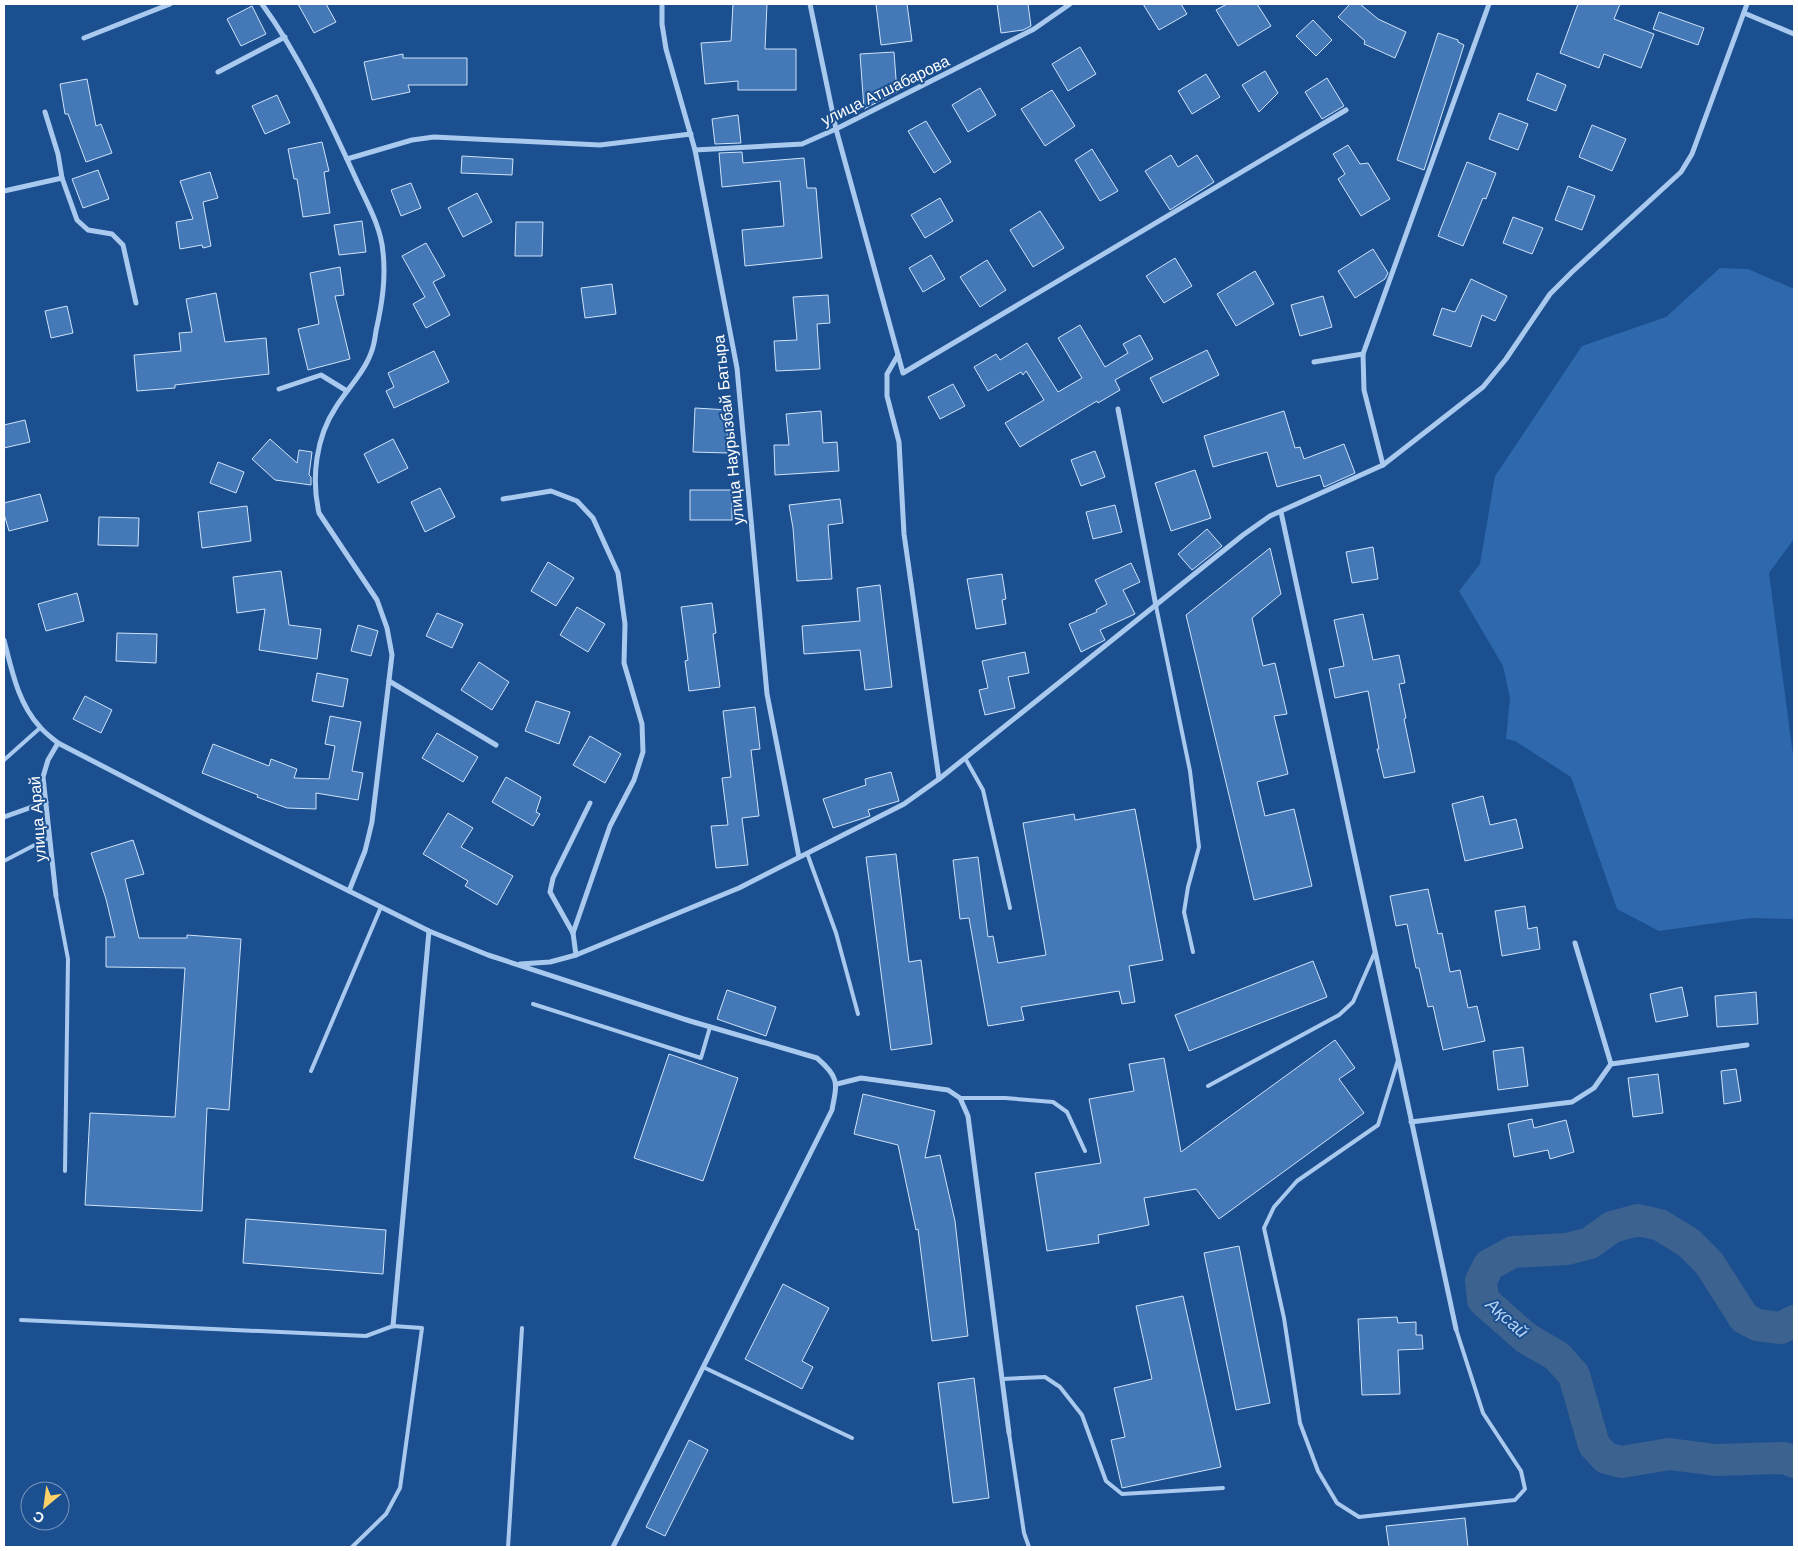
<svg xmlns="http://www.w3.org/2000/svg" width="1798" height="1551" font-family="Helvetica,sans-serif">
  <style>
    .green { fill: #2e69ad }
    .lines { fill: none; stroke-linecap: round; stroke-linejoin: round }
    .river { stroke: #3c6290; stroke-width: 32 }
    .building { fill: #4478b7; stroke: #cfe3fa }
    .service { stroke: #a9c9ee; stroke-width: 4 }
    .minor { stroke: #a9c9ee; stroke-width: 5 }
    .labels { text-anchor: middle; stroke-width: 4; stroke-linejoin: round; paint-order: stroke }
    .street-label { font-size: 16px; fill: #fff; stroke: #1b4f8f }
    .water-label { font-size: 18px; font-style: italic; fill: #b5d3f5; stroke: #1b4f8f }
  </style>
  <rect width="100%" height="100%" fill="#1b4f8f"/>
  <!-- green -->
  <path class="green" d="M1720,268L1748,269L1794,289V539L1769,573L1794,763V919L1751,918L1659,931L1617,909L1571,777L1515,741L1506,739L1510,698L1503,666L1459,591L1480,564L1495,476L1582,346L1666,317Z"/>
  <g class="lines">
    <!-- river -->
    <path class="river" d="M1794,1321L1781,1328L1757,1325L1744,1318L1709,1263L1689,1243L1660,1225L1638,1220L1612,1227L1590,1243L1567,1249L1513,1252L1489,1265L1481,1281L1483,1300L1526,1338L1557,1356L1574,1375L1594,1445L1606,1458L1622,1462L1669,1454L1716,1460L1784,1458L1794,1462"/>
  </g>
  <!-- building -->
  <g class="building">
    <path d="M298,4H326L336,22L314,33Z"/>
    <path d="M733,4H767L765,49H796V90H738V81L705,84L701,43L731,41Z"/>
    <path d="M876,4H907L912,41L881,45Z"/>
    <path d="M997,4H1028L1031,26L1023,30L1001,33Z"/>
    <path d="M1143,4H1181L1187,14L1159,30Z"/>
    <path d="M1227,4H1257L1271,26L1238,46L1216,10Z"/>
    <path d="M1350,4H1360L1378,19L1406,32L1395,58L1364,44L1365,41L1338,17Z"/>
    <path d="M1578,4H1620L1614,19L1654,34L1641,68L1604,54L1599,68L1560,53Z"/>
    <path d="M252,6L266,34L241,46L227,19Z"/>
    <path d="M1659,12L1704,28L1698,45L1653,29Z"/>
    <path d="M1313,20L1332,40L1316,56L1296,36Z"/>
    <path d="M1438,33L1458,40V42L1464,45L1424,170L1397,160Z"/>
    <path d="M1080,47L1096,74L1068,91L1052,64Z"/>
    <path d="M894,52L897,92L864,109L860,54Z"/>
    <path d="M403,54V58H467V85H408L410,92L372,100L364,62Z"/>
    <path d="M1265,71L1278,93L1259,112L1242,85Z"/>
    <path d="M1537,73L1566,85L1556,111L1527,100Z"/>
    <path d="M1206,74L1220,97L1192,114L1178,91Z"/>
    <path d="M1327,78L1344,106L1322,119L1305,92Z"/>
    <path d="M87,79L96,126L101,124L112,153L86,162L68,114H65L60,84Z"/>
    <path d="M980,88L996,115L968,132L952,105Z"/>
    <path d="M1052,90L1075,126L1045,146L1021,109Z"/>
    <path d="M277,95L290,123L265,134L252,106Z"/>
    <path d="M1499,113L1528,124L1518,150L1489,139Z"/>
    <path d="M738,115L741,143L715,144L712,119Z"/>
    <path d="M926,121L951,162L934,173L908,131Z"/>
    <path d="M1592,125L1626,139L1612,171L1579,157Z"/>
    <path d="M322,142L329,171L324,172L330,213L303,217L297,179H294L288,149Z"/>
    <path d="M1348,145L1360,164L1368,163L1390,199L1361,216L1338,179L1345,174L1333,154Z"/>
    <path d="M1092,149L1118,191L1100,201L1075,160Z"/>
    <path d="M742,152L743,163L804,158L807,188H816L822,258L745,266L742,230L784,226L780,181L722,187L719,153Z"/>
    <path d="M1171,155L1178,167L1197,155L1214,182L1170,210L1145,171Z"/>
    <path d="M462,156L513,159L512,175L461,173Z"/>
    <path d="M1467,162L1496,173L1486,199L1483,198L1463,246L1438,236Z"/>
    <path d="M98,170L109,199L83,208L72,179Z"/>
    <path d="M210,172L218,198L203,202L211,246L203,248L202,245L180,249L176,222L193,219L180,181Z"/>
    <path d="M411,183L421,208L401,216L391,190Z"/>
    <path d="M1568,186L1595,196L1582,230L1555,220Z"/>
    <path d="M477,193L492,222L463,237L448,208Z"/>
    <path d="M940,198L953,221L925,238L911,215Z"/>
    <path d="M1040,211L1064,248L1033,267L1010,230Z"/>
    <path d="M1513,217L1543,228L1532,254L1503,243Z"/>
    <path d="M362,221L366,252L339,255L334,225Z"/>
    <path d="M516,222H543L542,256H515Z"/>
    <path d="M426,243L445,276L433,282L450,315L426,328L413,304L425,297L402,256Z"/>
    <path d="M1373,249L1388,273L1385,279L1355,298L1338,271Z"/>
    <path d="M931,255L945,279L923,292L909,268Z"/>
    <path d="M1175,258L1192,286L1164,303L1146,276Z"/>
    <path d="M987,260L1006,290L980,307L960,277Z"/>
    <path d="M340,267L344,295L335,296L350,359L308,370L298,329L319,324L310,273Z"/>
    <path d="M1255,271L1274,304L1236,326L1217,294Z"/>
    <path d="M1471,279L1507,296L1495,321L1482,315L1471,347L1433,335L1442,308L1455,312Z"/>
    <path d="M612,284L616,314L585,318L581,288Z"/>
    <path d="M216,293L225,342L266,338L269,374L175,385V388L137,391L134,355L181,351L179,333L192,332L186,299Z"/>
    <path d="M828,295L830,323L817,324L820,369L776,371L774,341L797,340L793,297Z"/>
    <path d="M1323,296L1332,327L1300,336L1291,305Z"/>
    <path d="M67,306L73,333L51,338L45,311Z"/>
    <path d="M1080,325L1105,367L1128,353L1123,344L1140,335L1153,359L1115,380L1120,390L1098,403L1097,401L1020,447L1005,423L1044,400L1026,371L1023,375L1021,372L988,391L974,367L996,354L1000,360L1027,343L1058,392L1082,378L1058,338Z"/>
    <path d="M1207,350L1219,375L1163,403L1150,378Z"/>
    <path d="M434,351L449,382L394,408L386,391L394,387L388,373Z"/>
    <path d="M953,384L965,406L940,419L928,397Z"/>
    <path d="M695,408L729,410L727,453L693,452Z"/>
    <path d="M821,411L823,443L837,442L839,471L775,475L774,445H789L786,414Z"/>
    <path d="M1284,411L1295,448L1300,447L1304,459L1344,444L1355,473L1324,487L1320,475L1277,487L1267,452L1213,467L1204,436Z"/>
    <path d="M25,420L30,442L4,448V425Z"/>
    <path d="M270,439L297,463L299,450L312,452L309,475L311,477V485L275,480L252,459Z"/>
    <path d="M393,439L408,468L378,483L364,454Z"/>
    <path d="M1095,451L1105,477L1081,486L1071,460Z"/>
    <path d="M218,462L244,472L236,493L210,483Z"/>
    <path d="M1195,470L1211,518L1171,531L1155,483Z"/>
    <path d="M440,488L455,517L425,532L411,502Z"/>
    <rect x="690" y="490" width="42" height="30"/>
    <path d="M40,494L48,521L9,531L4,514V503Z"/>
    <path d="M840,499L843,523L828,525L832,579L797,581L793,528L789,505Z"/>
    <path d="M1115,505L1122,532L1093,539L1086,512Z"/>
    <path d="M247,506L251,541L202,548L198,512Z"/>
    <path d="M99,517L139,518L138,546L98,545Z"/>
    <path d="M1207,529L1222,546L1192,570L1178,554Z"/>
    <path d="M1373,547L1378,579L1352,583L1346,552Z"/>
    <path d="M1270,548L1281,594L1252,618L1263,666L1275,663L1287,714L1274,716L1288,774L1257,782L1265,816L1294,809L1312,886L1254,900L1186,615Z"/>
    <path d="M548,562L574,578L556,606L531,591Z"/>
    <path d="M1131,563L1140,582L1123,590L1135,614L1100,630L1105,640L1081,652L1069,624L1097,612L1096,610L1107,604L1095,580Z"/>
    <path d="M281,571L289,625L321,629L317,659L259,650L265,609L237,613L233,577Z"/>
    <path d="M1002,574L1006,599L1002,600L1006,624L976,629L967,579Z"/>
    <path d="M880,585L892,687L865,690L860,650L804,654L802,626L860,621L857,588Z"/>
    <path d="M77,593L84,621L46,631L38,604Z"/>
    <path d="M712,603L716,633L713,634L720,687L689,691L685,661L688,660L681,607Z"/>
    <path d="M577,607L605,624L588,652L560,635Z"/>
    <path d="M437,613L463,624L452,648L426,636Z"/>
    <path d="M1363,614L1373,660L1399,655L1405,683L1399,684L1406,718L1404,719L1415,772L1384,778L1377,749H1379L1368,691L1335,698L1329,669L1344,666L1334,620Z"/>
    <path d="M358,625L378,631L371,656L351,651Z"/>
    <path d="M117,633L157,634L156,663L116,661Z"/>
    <path d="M1025,652L1029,673L1008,677L1015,708L985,715L979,690L988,688L982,661Z"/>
    <path d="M479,662L509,682L492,710L461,690Z"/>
    <path d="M317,673L348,679L343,707L312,701Z"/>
    <path d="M85,696L112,710L101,733L73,719Z"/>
    <path d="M536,701L570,712L559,744L525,731Z"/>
    <path d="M755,707L760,749L751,750L759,816L742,818L748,865L716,868L711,826L728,825L722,778L731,777L723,711Z"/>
    <path d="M330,716L361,722L352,771L363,773L358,800L316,793V809L287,808L257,797L258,795L202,773L213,744L269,766L271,759L297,769L294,778L329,779L335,746L325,744Z"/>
    <path d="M437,733L478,757L463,782L422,758Z"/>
    <path d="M590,736L621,754L605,783L573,765Z"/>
    <path d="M891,772L899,801L868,810L870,816L833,828L823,799L866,785L865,779Z"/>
    <path d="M506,777L541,797L536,812L540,814L533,826L492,802Z"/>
    <path d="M1483,796L1490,825L1516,819L1523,848L1465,861L1452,804Z"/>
    <path d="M1135,809L1163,960L1129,966L1135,1002L1122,1004L1119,991L1021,1007L1024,1020L988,1026L969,918L960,919L953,860L978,857L988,937L993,936L998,963L1046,955L1023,823L1074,814L1075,820Z"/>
    <path d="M448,813L473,828L461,847L513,876L497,905L465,886L468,881L423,854Z"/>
    <path d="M133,840L144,874L125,879L139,938H187V935L241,939L229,1110L207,1108L202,1211L85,1205L90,1113L175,1117L185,968L106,967V937H115L106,899L91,853Z"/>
    <path d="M896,854L909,962L921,960L932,1044L891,1050L866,857Z"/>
    <path d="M1428,889L1438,934L1442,933L1450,972L1460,970L1468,1008L1477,1006L1485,1041L1443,1050L1433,1006L1428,1007L1419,968H1416L1407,924L1396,926L1390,896Z"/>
    <path d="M1525,906L1528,929L1537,927L1540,949L1502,956L1495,911Z"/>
    <path d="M1313,961L1327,997L1189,1051L1175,1015Z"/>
    <path d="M1682,987L1688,1016L1656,1022L1650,994Z"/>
    <path d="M727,990L776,1007L766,1036L717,1019Z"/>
    <path d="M1756,992L1758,1024L1717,1027L1715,996Z"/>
    <path d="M1335,1040L1355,1068L1339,1079L1364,1113L1219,1219L1196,1189L1144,1198L1149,1225L1098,1235L1099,1243L1047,1251L1035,1173L1101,1163L1089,1099L1134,1091L1129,1064L1164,1058L1181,1152Z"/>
    <path d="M1523,1047L1528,1086L1498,1090L1493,1051Z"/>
    <path d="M669,1054L738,1078L703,1181L634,1158Z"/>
    <path d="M1736,1069L1741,1101L1724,1104L1721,1071Z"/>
    <path d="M1658,1074L1663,1113L1633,1117L1628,1078Z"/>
    <path d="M863,1094L935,1111L925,1158L940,1155L955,1221L968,1336L932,1341L918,1229L916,1230L898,1145L854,1134Z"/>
    <path d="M1532,1119L1534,1128L1566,1120L1574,1152L1550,1159L1548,1150L1514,1157L1508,1124Z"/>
    <path d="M246,1219L386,1230L383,1274L243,1263Z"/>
    <path d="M1239,1246L1270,1403L1236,1410L1204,1253Z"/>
    <path d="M783,1284L829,1308L802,1361L813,1367L802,1389L745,1359Z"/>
    <path d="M1183,1296L1221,1467L1122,1488L1111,1440L1125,1437L1114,1388L1152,1379L1136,1306Z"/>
    <path d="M1397,1317L1398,1323L1416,1322V1335H1422L1423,1349L1398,1350L1400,1394L1362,1395L1358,1319Z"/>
    <path d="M974,1378L989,1498L953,1503L938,1383Z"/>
    <path d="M689,1440L708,1450L665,1536L646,1527Z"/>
    <path d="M1465,1518L1468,1547H1389L1386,1526Z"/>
  </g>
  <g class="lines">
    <!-- service -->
    <g class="service">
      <path d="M1156,606L1190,771L1199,847L1188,887L1184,912L1193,952"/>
      <path d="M965,758L983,790L1010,908"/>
      <path d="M4,760L40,728"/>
      <path d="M807,853L836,933L858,1014"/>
      <path d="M4,861L50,837"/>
      <path d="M56,896L68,959L65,1171"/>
      <path d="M533,1004L701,1058L710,1027"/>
      <path d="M1398,1060L1378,1125L1297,1181L1274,1207L1264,1228L1284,1318L1300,1423L1318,1471L1337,1503L1359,1517L1515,1500L1525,1489L1521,1471L1483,1413L1456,1329"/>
      <path d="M311,1071L381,907"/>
      <path d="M1208,1086L1339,1015L1353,1002L1375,952"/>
      <path d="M960,1098H1005L1053,1102L1067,1112L1085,1151"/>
      <path d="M21,1320L366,1336L393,1326L422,1328L400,1488L386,1514L352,1547"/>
      <path d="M703,1367L852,1438"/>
      <path d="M1002,1379L1045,1377L1060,1387L1082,1415L1106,1481L1122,1494L1223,1488"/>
      <path d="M1009,1433L1024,1533L1029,1547"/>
      <path d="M508,1547L522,1328"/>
    </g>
    <!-- minor -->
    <g class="minor">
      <path d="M262,4C301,58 329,120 357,181C367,203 381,227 383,252C386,279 382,304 376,331C375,338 374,346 371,353C364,373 347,389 336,407C316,437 311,478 319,513L377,600L387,628L392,655L372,822L365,851L349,891"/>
      <path d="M662,4V24L666,49L695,150L737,368L767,694L799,857"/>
      <path d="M810,4L836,129L903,373L1346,110"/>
      <path d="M1744,13L1794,34"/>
      <path d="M84,38L170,4"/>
      <path d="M218,72L285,37"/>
      <path d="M45,112L58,154L62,178L77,220L88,230L112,234L123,245L136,303"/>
      <path d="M695,150L802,144L836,129L1034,29L1070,4"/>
      <path d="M347,159L412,140L434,137L600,145L691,134"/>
      <path d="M4,191L62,178"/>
      <path d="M898,355L887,374V396L899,442L904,534L939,779"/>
      <path d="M1314,362L1363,354"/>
      <path d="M279,389L321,375L347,391"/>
      <path d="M1118,409L1156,606"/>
      <path d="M1383,465L1364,390L1363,354L1489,4"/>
      <path d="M503,499L551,491L577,501L593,518L618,573L625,624L624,663L642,724L643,752L634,780L610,826L573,933L576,955"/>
      <path d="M1281,512L1456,1329"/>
      <path d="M4,640C12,671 18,703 40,727C45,733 52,738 58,743L201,817L429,931L488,955L690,1021L817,1058C840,1078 837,1083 832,1110L613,1547"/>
      <path d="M389,681L496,745"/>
      <path d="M4,817L46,802"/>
      <path d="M56,896L43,777L48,760L58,743"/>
      <path d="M573,933L550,892L553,878L590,803"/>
      <path d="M1575,943L1611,1064"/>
      <path d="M520,964L550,962L576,955L739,888L904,804L939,779L1243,535L1270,516L1383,465L1483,387L1506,359L1550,294L1572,272L1681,172L1692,154L1747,4"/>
      <path d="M837,1084L861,1078L948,1090L960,1098L968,1116L1009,1433"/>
      <path d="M1411,1122L1572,1102L1594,1088L1611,1064L1747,1045"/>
      <path d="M393,1326L429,931"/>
    </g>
  </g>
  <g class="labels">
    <!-- street labels -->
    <g class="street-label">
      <text transform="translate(885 90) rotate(-26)" y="6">улица Атшабарова</text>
      <text transform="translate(728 430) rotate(-96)" y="6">улица Наурызбай Батыра</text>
      <text transform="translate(37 819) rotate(-94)" y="6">улица Арай</text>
    </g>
    <!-- water labels -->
    <g class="water-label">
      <text transform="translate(1507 1318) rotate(42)" y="6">Ақсай</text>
    </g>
  </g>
  <!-- border -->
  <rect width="1798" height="1551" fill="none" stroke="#ffffff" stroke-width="10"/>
  <!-- north arrow -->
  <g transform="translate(45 1506) rotate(209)"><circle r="24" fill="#1b4f8f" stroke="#7695bc"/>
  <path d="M0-4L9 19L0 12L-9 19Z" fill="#ffd166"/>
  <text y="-8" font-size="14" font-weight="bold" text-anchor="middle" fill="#ffffff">С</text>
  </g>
</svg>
